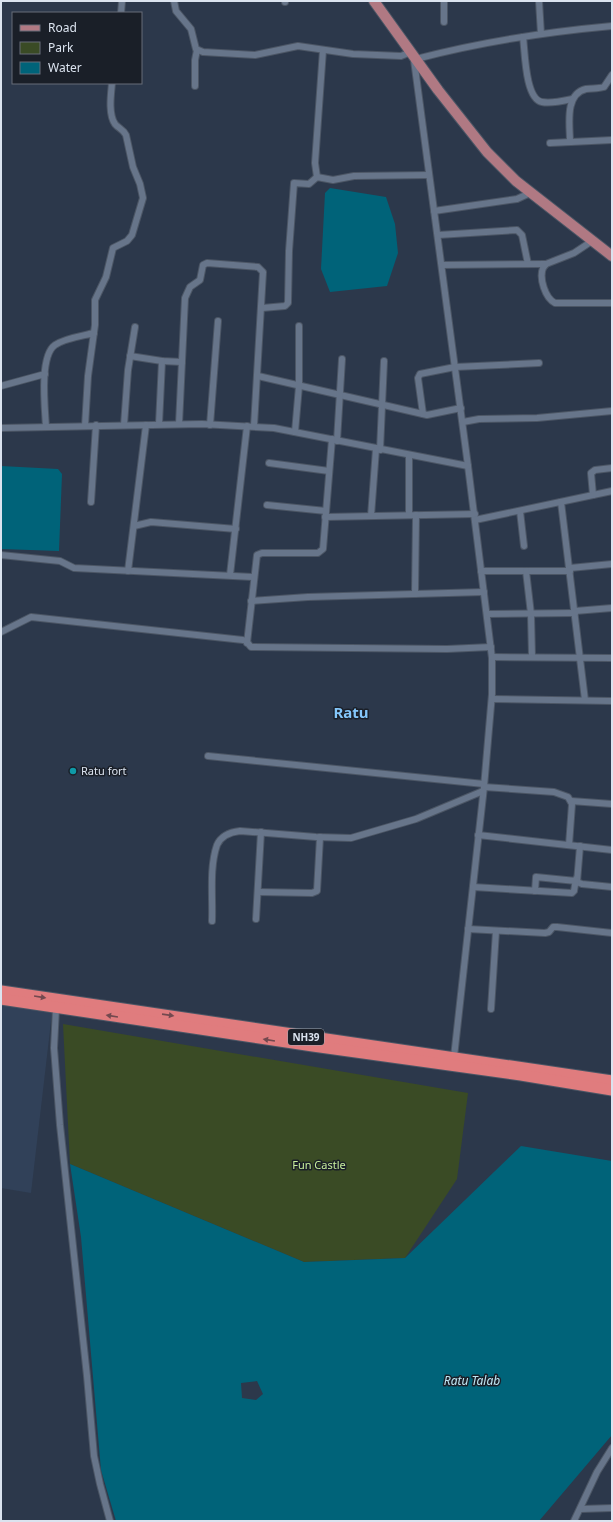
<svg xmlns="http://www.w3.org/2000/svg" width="613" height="1522" font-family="'Noto Sans',sans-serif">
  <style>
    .built { fill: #314159 }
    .green { fill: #3a4b25 }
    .water { fill: #006379; fill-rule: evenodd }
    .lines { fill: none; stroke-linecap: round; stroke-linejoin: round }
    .street-casing { stroke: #4c5665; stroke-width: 8 }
    .primary-casing { stroke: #4c5665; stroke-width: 12 }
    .highway-casing { stroke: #4c5665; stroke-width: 13 }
    .street { stroke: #67758a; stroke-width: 6 }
    .primary { stroke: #b07983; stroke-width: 10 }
    .highway { stroke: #e07c7e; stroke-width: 11 }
    .oneway { fill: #73494f }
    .culture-dot { fill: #0f9aa8; stroke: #1a1f28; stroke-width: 1.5 }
    .labels { text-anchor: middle; stroke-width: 3; stroke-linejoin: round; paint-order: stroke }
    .shield { fill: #1a1f28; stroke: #a1a8b3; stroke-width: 1 }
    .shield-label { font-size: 10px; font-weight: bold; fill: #dbe3ef }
    .poi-label { font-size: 11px; fill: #dbe3ef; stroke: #1a1f28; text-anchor: start }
    .park-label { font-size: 11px; fill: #c7ee9c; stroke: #1a1f28 }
    .water-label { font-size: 12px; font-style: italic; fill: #c0e8f5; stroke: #1a1f28 }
    .district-label { font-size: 15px; font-weight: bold; fill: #84c6fa; stroke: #1a1f28 }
  </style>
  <rect width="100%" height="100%" fill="#2c384b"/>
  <!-- built -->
  <path class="built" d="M1,1005L52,1013L31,1193L1,1188Z"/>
  <!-- green -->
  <path class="green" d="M63,1024L468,1093L457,1179L405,1258L304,1262L70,1164Z"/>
  <!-- water -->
  <g class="water">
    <path d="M330,188L386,197L395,224L398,253L387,286L330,292L321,269L325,193Z"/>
    <path d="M1,466L58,469L62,474L59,551L1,549Z"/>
    <path d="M521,1146L612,1161V1435L539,1521H116L101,1470L81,1237L70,1164L304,1262L405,1258ZM257,1381L263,1394L256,1400L242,1398L241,1383Z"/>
  </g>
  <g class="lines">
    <!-- street casing -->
    <g class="street-casing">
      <g id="street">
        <path d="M174,1L176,11L191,29L196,49L203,52L255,55L298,46L353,54L401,56L411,52"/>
        <path d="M539,1L541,34"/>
        <path d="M285,2V1"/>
        <path d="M121,13L122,1"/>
        <path d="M444,22V1"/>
        <path d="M523,37C525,51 525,99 542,102C551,104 563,101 572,99"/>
        <path d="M416,59C480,42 546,32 612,26"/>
        <path d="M414,60L468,466L492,658V694L484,787L454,1057"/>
        <path d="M195,86V60L197,50"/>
        <path d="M570,142C570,126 564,94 586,89C592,88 598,89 604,87L612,75"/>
        <path d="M550,143L612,140"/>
        <path d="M317,177L315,163L323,50"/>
        <path d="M434,211L517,199L530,193"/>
        <path d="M438,235L517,230L522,235L528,264"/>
        <path d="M592,241L574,253L546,264L543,268C539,278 545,298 555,303H612"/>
        <path d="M442,265L546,264"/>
        <path d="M262,308L285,306L288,303L289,251L294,183L309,184L317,177L333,180L354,176L429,175"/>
        <path d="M130,356L162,361L182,362"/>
        <path d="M258,376L427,415L461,408"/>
        <path d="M1,386L45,374"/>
        <path d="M423,414L418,378L420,374L455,367L539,363"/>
        <path d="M463,422L479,419L537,418L612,411"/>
        <path d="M159,424L162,361"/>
        <path d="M179,424L185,298L190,287L200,280L203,265L207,263L258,267L263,272L254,426"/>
        <path d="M124,425L128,370L135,327"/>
        <path d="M210,425L218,321"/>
        <path d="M85,426L88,376L95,325V300L106,277L113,248L127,241L132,235L143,198L140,184L133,167L126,135C123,129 118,128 115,124C108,114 111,94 112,83"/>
        <path d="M46,427C45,409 39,356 55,345C65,338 82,336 94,333"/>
        <path d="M1,428L202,424L274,428L468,466"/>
        <path d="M295,432L299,386V326"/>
        <path d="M337,441L342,359"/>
        <path d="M380,450L384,361"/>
        <path d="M409,456V515"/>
        <path d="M269,463L329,471"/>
        <path d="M593,495L591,473L595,470L612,468"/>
        <path d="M91,502L96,425"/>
        <path d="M561,502L585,700"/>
        <path d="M267,505L326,511"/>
        <path d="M520,511L524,546"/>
        <path d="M371,516L376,449"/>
        <path d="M325,517L475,514"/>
        <path d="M475,520L612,491"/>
        <path d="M134,526L151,522L236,529"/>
        <path d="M1,555L60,561L74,568L253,577"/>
        <path d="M570,568L612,564"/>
        <path d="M128,571L146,425"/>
        <path d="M481,571H570"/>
        <path d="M526,571L531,614L532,657"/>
        <path d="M230,575L247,426"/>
        <path d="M415,594L416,515"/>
        <path d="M251,601L308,597L484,592"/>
        <path d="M575,611L612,608"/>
        <path d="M487,614L575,613"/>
        <path d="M1,632L31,617L243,640L246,641L251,647L447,649L491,647"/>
        <path d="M247,643L257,555L262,553H318L323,549L332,439"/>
        <path d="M492,657L612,658"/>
        <path d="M492,699L612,701"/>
        <path d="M208,756L484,784"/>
        <path d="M484,787L554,792L568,797L572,804L569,845"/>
        <path d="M571,801L612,804"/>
        <path d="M478,835L612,850"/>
        <path d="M580,846L577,882L582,884L612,887"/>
        <path d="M473,887L572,893L574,891L576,879"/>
        <path d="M535,891L536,877L576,881"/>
        <path d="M258,892L312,893L317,891L320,837"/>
        <path d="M256,919L261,832"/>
        <path d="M212,921C213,898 209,868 217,845C221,836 231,832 240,831L316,837L351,838L416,819L483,791"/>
        <path d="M468,929L545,933L549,932L553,927H557L612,933"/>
        <path d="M56,1008L54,1048L60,1125L87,1376L94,1456L100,1484L110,1521"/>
        <path d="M491,1009L496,931"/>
        <path d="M581,1509L612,1508"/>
        <path d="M574,1521L597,1472L612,1448"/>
      </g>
    </g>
    <!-- primary casing -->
    <g class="primary-casing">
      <path id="primary" d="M374,1L438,90L487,152L516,181L612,256"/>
    </g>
    <!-- highway casing -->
    <g class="highway-casing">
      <g id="highway">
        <path d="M1,991L612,1081"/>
        <path d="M1,999L313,1046L521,1075L612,1090"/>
      </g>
    </g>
    <!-- street -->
    <use href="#street" class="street"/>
    <!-- primary -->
    <use href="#primary" class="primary"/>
    <!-- highway -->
    <use href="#highway" class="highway"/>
  </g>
  <!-- one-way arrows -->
  <defs><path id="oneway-solid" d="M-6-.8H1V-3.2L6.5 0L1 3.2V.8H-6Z"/></defs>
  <g class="oneway">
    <use href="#oneway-solid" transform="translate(40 997) rotate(9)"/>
    <use href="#oneway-solid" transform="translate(168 1015) rotate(8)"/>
    <use href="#oneway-solid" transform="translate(112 1016) rotate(-171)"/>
    <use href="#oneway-solid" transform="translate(269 1040) rotate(-171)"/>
  </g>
  <!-- markers -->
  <circle class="culture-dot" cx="73" cy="771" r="4"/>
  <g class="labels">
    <!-- shield labels -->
    <rect class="shield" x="288" y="1029" width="36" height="16" rx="3"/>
    <g class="shield-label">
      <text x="306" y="1041">NH39</text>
    </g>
    <!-- poi labels -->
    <g class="poi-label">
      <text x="81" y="775">Ratu fort</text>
    </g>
    <!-- park labels -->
    <g class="park-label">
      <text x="319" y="1169">Fun Castle</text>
    </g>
    <!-- water labels -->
    <g class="water-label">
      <text x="472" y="1385">Ratu Talab</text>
    </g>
    <!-- district labels -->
    <g class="district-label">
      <text x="351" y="718">Ratu</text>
    </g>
  </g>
  <!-- border -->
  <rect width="613" height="1522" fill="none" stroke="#dbe3ef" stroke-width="4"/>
  <!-- legend -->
  <rect x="12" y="12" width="130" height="72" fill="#1a1f28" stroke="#676d78"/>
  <rect x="20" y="25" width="20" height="6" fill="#b07983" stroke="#676d78"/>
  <text x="48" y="32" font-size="12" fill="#dbe3ef">Road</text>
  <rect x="20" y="42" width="20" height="12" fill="#3a4b25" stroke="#676d78"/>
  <text x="48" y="52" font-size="12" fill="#dbe3ef">Park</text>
  <rect x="20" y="62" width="20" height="12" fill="#006379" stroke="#676d78"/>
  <text x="48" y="72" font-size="12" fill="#dbe3ef">Water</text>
</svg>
